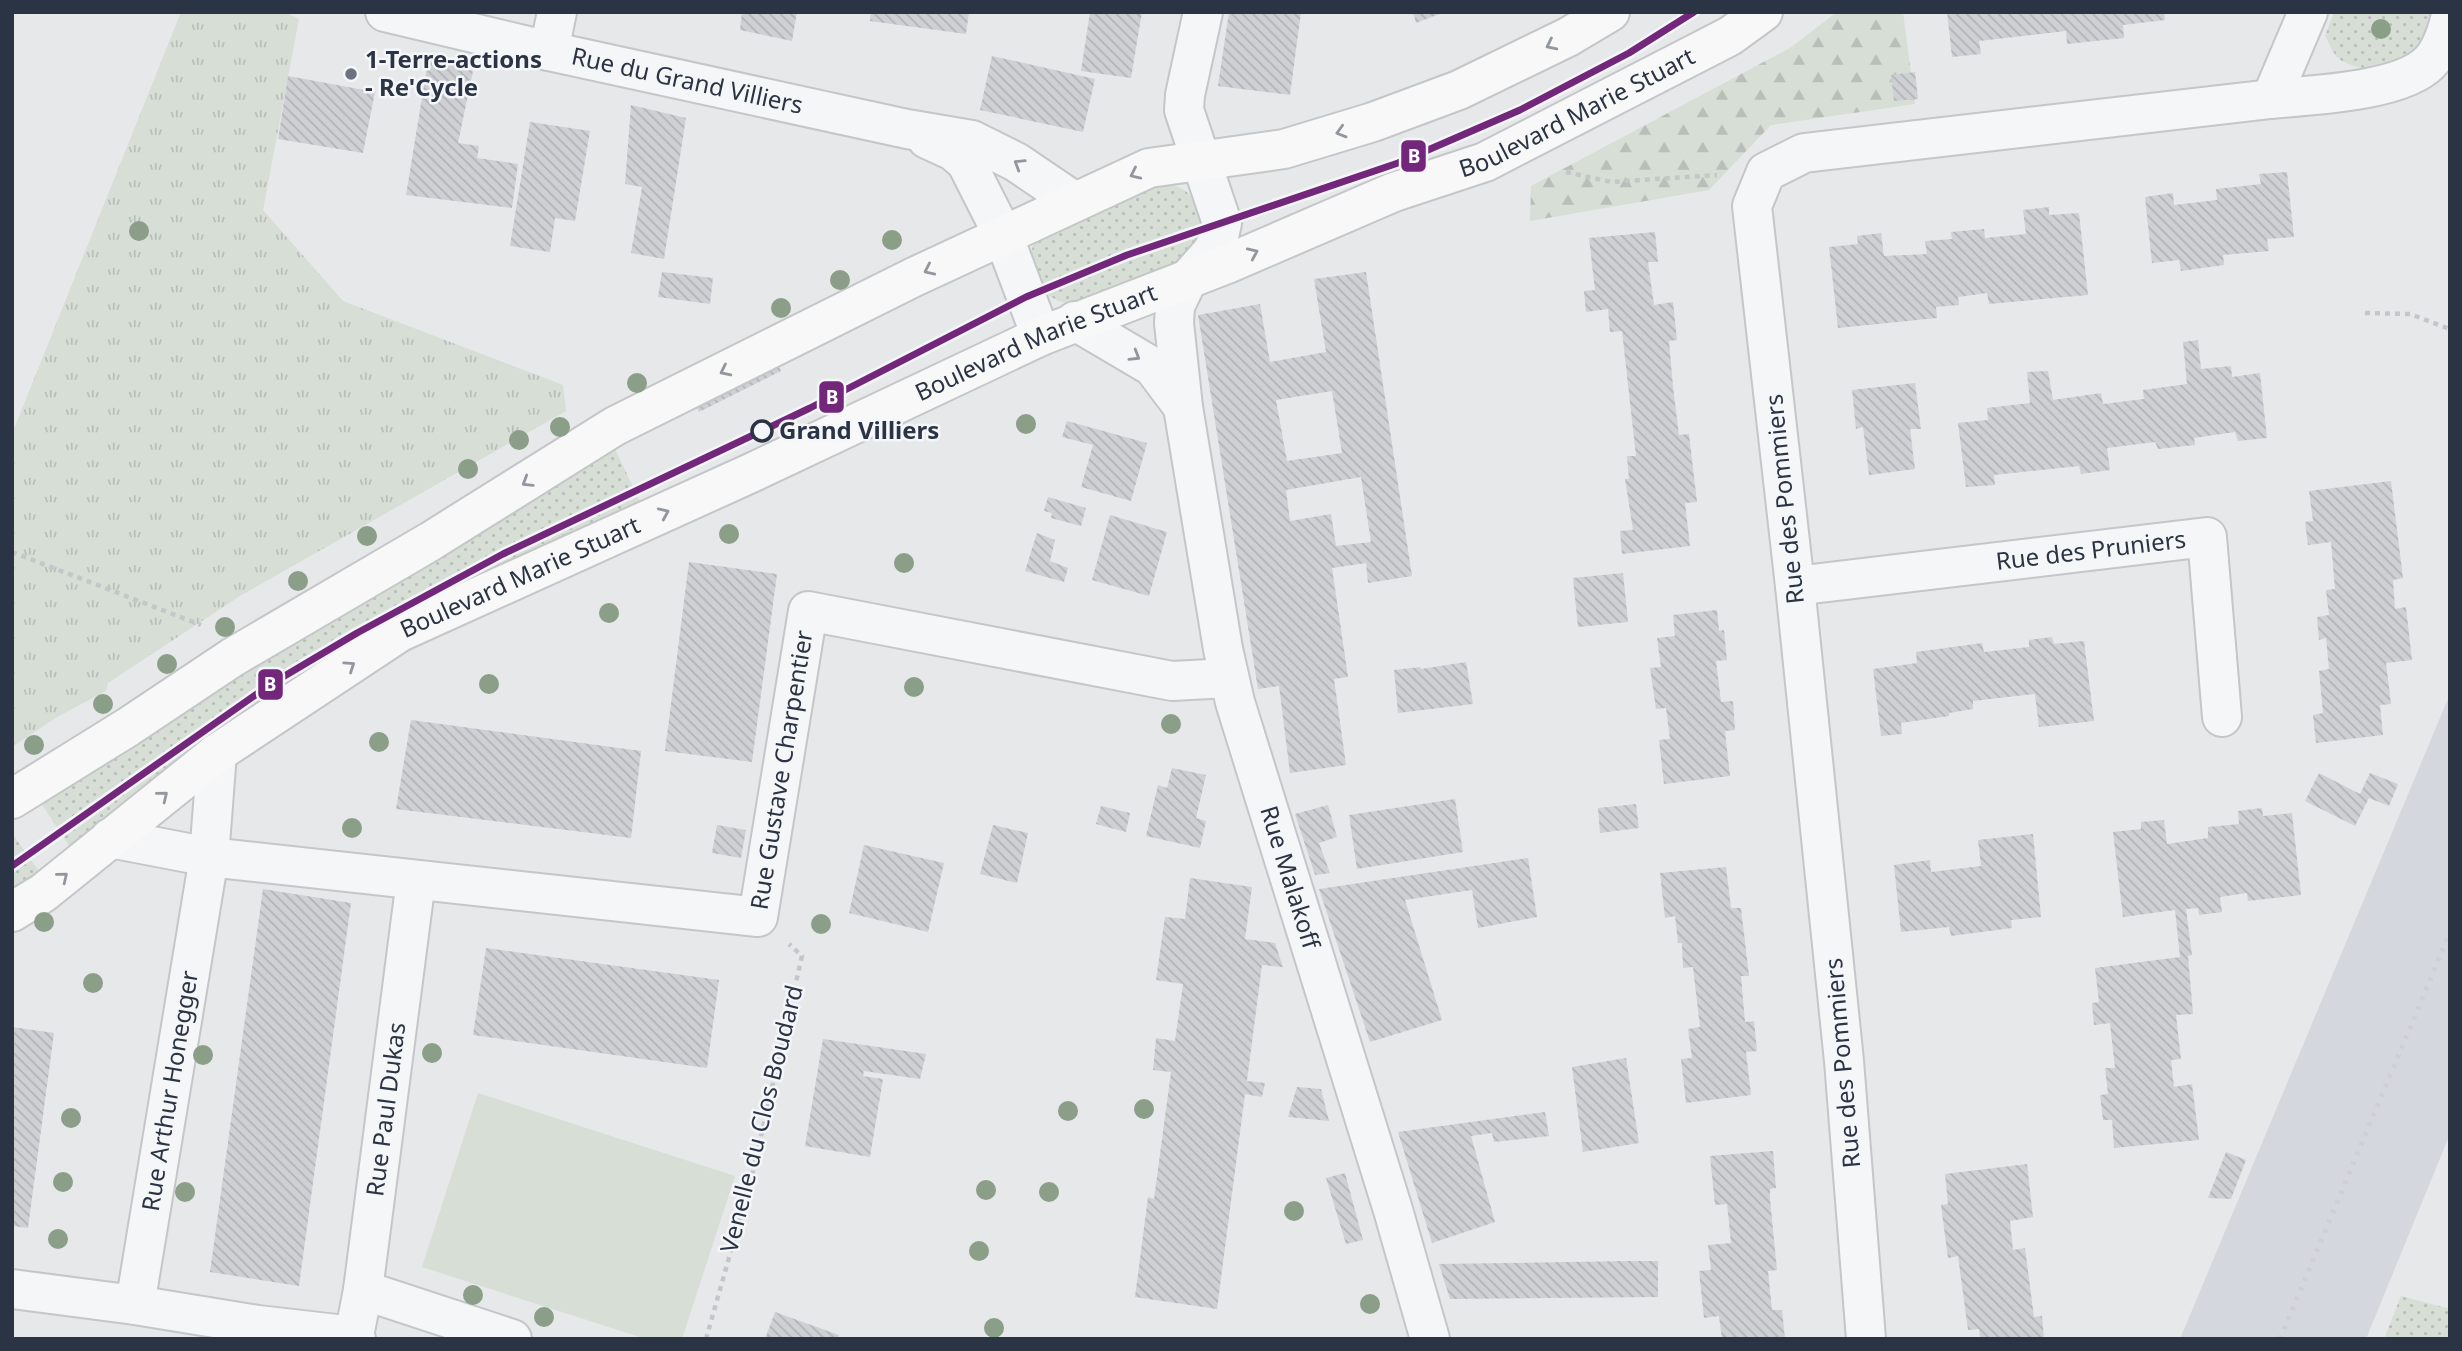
<svg xmlns="http://www.w3.org/2000/svg" width="2462" height="1351" font-family="'Noto Sans',sans-serif">
  <style>
    .built { fill: #d4d7dd }
    .grass { fill: url(#grass-dots) }
    .forest { fill: url(#forest-firs) }
    .park { fill: url(#park-tufts) }
    .pitch { fill: #d6ded6 }
    .building { fill: url(#building-back-hatch); fill-rule: evenodd }
    .lines { fill: none; stroke-linecap: round; stroke-linejoin: round }
    .minor-casing { stroke: #c4c6c8; stroke-width: 42 }
    .secondary-casing { stroke: #c4c6c8; stroke-width: 42 }
    .path { stroke: #c5c6ca; stroke-width: 4.5; stroke-dasharray: 5 5; stroke-linecap: butt }
    .minor { stroke: #f5f6f7; stroke-width: 38 }
    .secondary { stroke: #f8f8f8; stroke-width: 38 }
    .rail { stroke: #cecfd2; stroke-width: 5; stroke-dasharray: 3.5 7; stroke-linecap: butt }
    .tram-1-casing { stroke: #f4f6f9; stroke-width: 12 }
    .tram-1 { stroke: #72277b; stroke-width: 7 }
    .tree { fill: #8a9e88 }
    .oneway { stroke: #92969e }
    .oneway2 { stroke: #90959e }
    .poi-dot { fill: #6c737f; stroke: #f4f6f9; stroke-width: 2.5 }
    .stop-dot { fill: #f4f6f9; stroke: #2b3445; stroke-width: 3.5 }
    .labels { text-anchor: middle; stroke-width: 5; stroke-linejoin: round; paint-order: stroke }
    .poi-label { font-size: 24px; font-weight: bold; fill: #2b3445; stroke: #f4f6f9; text-anchor: start }
    .street-label { font-size: 24px; fill: #2b3445; stroke: #f4f6f9 }
    .stop-label { font-size: 24px; font-weight: bold; fill: #2b3445; stroke: #f4f6f9; text-anchor: start }
    .line-badge { stroke: #f4f6f9; stroke-width: 2.5 }
    .badge-label { font-size: 19px; text-anchor: middle; font-weight: bold; fill: #fff }
  </style>
  <defs>
    <pattern id="grass-dots" width="8" height="8" patternUnits="userSpaceOnUse" patternTransform="scale(1.75)"><rect width="8" height="8" fill="#d6ded6"/><path d="M2 2h.1M6 6h.1" fill="none" stroke="#b8bfb9" stroke-width="1.8" stroke-linecap="round"/></pattern>
    <pattern id="forest-firs" width="22" height="20" patternUnits="userSpaceOnUse" patternTransform="scale(1.75)"><rect width="22" height="20" fill="#d6ded6"/><path d="M5 1l3.5 6h-7zM16 11l3.5 6h-7z" fill="#b8bfb9"/></pattern>
    <pattern id="park-tufts" width="24" height="20" patternUnits="userSpaceOnUse" patternTransform="scale(1.75)"><rect width="24" height="20" fill="#d6ded6"/><path d="M3 7l-1-3M5 7V3M7 7l1-3M15 17l-1-3M17 17v-4M19 17l1-3" fill="none" stroke="#b8bfb9"/></pattern>
    <pattern id="building-back-hatch" width="6" height="6" patternUnits="userSpaceOnUse" patternTransform="scale(1.75)"><rect width="6" height="6" fill="#ced0d3"/><path d="M-1 5l2 2M0 0l6 6M5-1l2 2" fill="none" stroke="#b1b3b6"/></pattern>
  </defs>
  <rect width="100%" height="100%" fill="#e6e8ea"/>
  <!-- built -->
  <path class="built" d="M2450,694V1134L2366,1339H2180Z"/>
  <!-- grass -->
  <g class="grass">
    <path d="M2334,12H2430C2430,19 2430,28 2428,34C2416,67 2366,78 2339,59C2333,54 2329,43 2325,36Z"/>
    <path d="M1152,186C1159,186 1169,184 1175,186C1200,193 1201,222 1203,243L1183,263L1079,304C1050,307 1025,278 1032,249C1033,244 1037,239 1039,234Z"/>
    <path d="M612,443L646,514L371,637L137,790L96,831L72,850L37,797Z"/>
    <path d="M12,833L40,873L12,892Z"/>
    <path d="M2401,1296L2450,1309V1339H2384Z"/>
  </g>
  <!-- forest -->
  <path class="forest" d="M1837,12H1903L1915,104L1771,125L1709,190L1530,221L1531,186L1790,48Z"/>
  <!-- park -->
  <path class="park" d="M181,12H284L299,19L263,210L343,301L563,385L566,411L240,596L108,683L106,691L57,717L12,747V434Z"/>
  <!-- pitch -->
  <path class="pitch" d="M478,1093L735,1176L682,1339H646L422,1267Z"/>
  <!-- building -->
  <g class="building">
    <path d="M742,12H797L792,41L740,30Z"/>
    <path d="M871,12H969L966,34L870,21Z"/>
    <path d="M1090,12H1142L1131,78L1081,71Z"/>
    <path d="M1229,12H1301L1290,95L1218,86Z"/>
    <path d="M1406,12H1442V13L1416,23L1414,15Z"/>
    <path d="M1947,12H2164L2165,20L2123,25L2124,38L2095,41L2067,44L2066,31L1979,41L1981,54L1952,57Z"/>
    <path d="M429,55L473,71L458,143L479,146L477,158L518,164L512,208L406,195Z"/>
    <path d="M992,56L1095,79L1083,132L980,110Z"/>
    <path d="M1915,72L1918,99L1894,101L1891,75Z"/>
    <path d="M288,76L375,92L363,153L278,139Z"/>
    <path d="M631,105L686,118L664,259L631,253L642,187L625,184Z"/>
    <path d="M530,122L590,131L575,221L555,218L550,252L510,246Z"/>
    <path d="M2287,172L2294,237L2267,239L2269,251L2223,255L2224,265L2181,271L2179,260L2152,263L2145,197L2173,193L2174,205L2217,200L2216,189L2261,184L2259,174Z"/>
    <path d="M2049,207V215L2079,213L2088,295L1989,304L1987,293L1958,297L1959,305L1936,307L1937,318L1838,328L1829,247L1858,244L1857,236L1881,233L1884,256L1927,254L1925,241L1952,239L1951,232L1984,229L1985,238L2026,234L2023,210Z"/>
    <path d="M1655,232L1658,262H1648L1654,305L1673,302L1677,340L1669,341L1673,387L1679,435L1689,434L1697,502L1685,503L1690,546L1622,554L1620,531L1633,530L1625,479H1629L1627,456H1636L1622,331L1610,332L1608,309L1586,312L1584,291L1595,290L1589,238Z"/>
    <path d="M662,272L713,278L710,304L658,297Z"/>
    <path d="M1366,272L1412,576L1368,583L1366,563L1332,568L1348,677L1334,679L1346,765L1290,773L1279,686L1258,689L1198,315L1260,304L1270,362L1326,352L1314,279ZM1332,391L1342,453L1287,461L1276,400ZM1361,477L1371,542L1336,546L1331,514L1290,521L1286,490Z"/>
    <path d="M2198,340L2201,369L2231,366L2232,377L2260,373L2267,438L2238,441L2235,432L2194,438L2195,445L2158,449L2155,442L2107,448L2110,470L2081,474L2079,466L1994,475L1995,485L1966,487L1958,423L1988,420L1987,408L2030,403L2027,372L2048,371L2053,400L2101,393L2103,404L2144,399L2143,390L2187,384L2183,342Z"/>
    <path d="M777,361L781,371L699,412L694,402Z"/>
    <path d="M1915,383L1921,429H1910L1915,469L1869,475L1863,427L1856,429L1852,390Z"/>
    <path d="M1067,421L1147,443L1131,501L1081,487L1093,445L1062,437Z"/>
    <path d="M2391,481L2403,578L2393,580L2395,609L2406,607L2412,660L2386,663L2391,704L2380,705L2383,735L2316,743L2313,715L2323,713L2319,671L2329,669L2326,638L2319,640L2317,617L2329,615L2326,590L2335,589L2331,542L2308,545L2305,522L2313,521L2309,491Z"/>
    <path d="M1048,497L1086,508L1081,526L1051,518L1052,513L1044,511Z"/>
    <path d="M1110,515L1167,532L1149,596L1092,580Z"/>
    <path d="M1037,533L1055,540L1050,561L1068,568L1064,582L1025,571Z"/>
    <path d="M689,562L777,574L752,762L665,751Z"/>
    <path d="M1623,573L1628,622L1578,627L1573,578Z"/>
    <path d="M1717,610L1719,631L1724,630L1727,660L1716,661L1721,702L1733,701L1735,730L1725,731L1730,776L1664,784L1659,740L1670,739L1666,708L1656,709L1650,668L1661,667L1657,638L1675,636L1673,615Z"/>
    <path d="M2052,637L2054,644L2084,641L2094,721L2039,727L2035,694L1973,701V709L1949,713V716L1901,723L1902,734L1881,736L1873,669L1917,663L1916,652L1982,643L1984,652L2029,647V640Z"/>
    <path d="M1466,662L1473,704L1398,713L1394,670L1420,667L1421,669Z"/>
    <path d="M411,720L641,751L631,838L396,809Z"/>
    <path d="M1172,768L1206,775L1196,818L1206,821L1200,848L1146,836L1158,785L1167,788Z"/>
    <path d="M2319,773L2360,794L2370,773L2398,784L2389,806L2369,798L2355,826L2305,801Z"/>
    <path d="M1455,799L1463,852L1357,869L1349,815Z"/>
    <path d="M1636,804L1639,828L1600,833L1598,808Z"/>
    <path d="M1328,805L1337,837L1319,843L1330,873L1315,875L1295,814Z"/>
    <path d="M1101,806L1130,813L1126,832L1096,824Z"/>
    <path d="M2262,808L2263,816L2292,813L2301,895L2248,901L2247,893L2220,897L2222,912L2199,915L2198,908L2186,909L2192,955L2188,956L2193,1014L2176,1015L2181,1059L2171,1060L2174,1087L2192,1084L2199,1140L2114,1148L2112,1120H2103L2100,1095L2108,1094L2105,1068H2115L2110,1023L2094,1025L2092,1003L2099,1002L2095,968L2180,957L2175,910L2123,917L2113,832L2141,829V822L2164,820L2167,844L2208,838V827L2239,824L2238,811Z"/>
    <path d="M717,825L746,830L741,858L712,853Z"/>
    <path d="M993,825L1028,833L1017,883L980,874Z"/>
    <path d="M2033,834L2041,917L2011,920L2012,928L1951,936L1949,927L1901,932L1894,865L1930,860L1931,872L1981,866L1978,840Z"/>
    <path d="M864,845L944,863L928,932L849,913Z"/>
    <path d="M1528,858L1537,917L1478,928L1472,890L1405,900L1442,1020L1370,1042L1319,889Z"/>
    <path d="M1726,867L1731,908H1741L1749,976H1741L1745,1022L1754,1021L1757,1051L1746,1052L1751,1095L1686,1103L1681,1059L1692,1058L1688,1029L1700,1027L1693,967L1683,968L1682,943H1678L1675,916L1665,918L1660,873Z"/>
    <path d="M1190,878L1252,887L1245,939L1275,943L1283,967L1262,965L1247,1081L1265,1083L1262,1097L1245,1094L1217,1309L1135,1297L1148,1197L1154,1199L1171,1072L1153,1070L1156,1038L1175,1041L1183,984L1156,980L1165,917L1185,919Z"/>
    <path d="M263,889L351,903L299,1286L210,1272Z"/>
    <path d="M486,948L719,980L707,1068L473,1035Z"/>
    <path d="M12,1027L54,1033L28,1228L12,1226Z"/>
    <path d="M823,1039L926,1054L920,1079L864,1071L863,1076L883,1079L870,1157L805,1146Z"/>
    <path d="M1626,1058L1639,1143L1583,1152L1572,1067Z"/>
    <path d="M1297,1087L1321,1089L1329,1121L1288,1117Z"/>
    <path d="M1545,1112L1549,1136L1494,1142L1492,1133L1471,1136L1495,1222L1432,1243L1398,1132Z"/>
    <path d="M1773,1151L1776,1188L1770,1189V1199L1777,1270L1768,1271L1772,1310H1782L1785,1339H1722L1719,1316L1704,1318L1699,1271L1711,1270L1708,1245L1731,1243L1727,1204L1715,1205L1710,1156Z"/>
    <path d="M2226,1152L2246,1160L2231,1199L2208,1198Z"/>
    <path d="M2027,1164L2033,1217L2010,1221L2013,1250L2025,1248L2034,1317L2042,1316L2044,1339H1980L1979,1329L1968,1330L1958,1256L1948,1258L1941,1205L1948,1204L1945,1174Z"/>
    <path d="M1345,1173L1363,1240L1346,1244L1326,1178Z"/>
    <path d="M1630,1261H1658V1297L1450,1299L1439,1264Z"/>
    <path d="M775,1312L839,1335L838,1339H765Z"/>
  </g>
  <g class="lines">
    <!-- minor casing -->
    <g class="minor-casing">
      <g id="minor">
        <path id="s1" d="M385,12L549,51L907,129L972,140L1016,162L1075,202"/>
        <path id="s2" d="M1203,12L1185,95L1184,110L1222,223L1218,241L1211,253L1188,279L1175,306L1174,323L1183,407L1223,649L1235,702L1393,1210L1430,1339"/>
        <path d="M549,51L557,12"/>
        <path d="M2271,99C2311,95 2400,92 2429,63C2441,51 2446,35 2450,19"/>
        <path d="M927,139L953,151L966,162L1003,235L1041,336"/>
        <path d="M1075,321L1153,367L1183,407"/>
        <path id="s3" d="M1795,586L2207,537L2222,717"/>
        <path id="s4" d="M110,838L209,857L758,917L808,611L1172,681L1229,678"/>
        <path id="s5" d="M12,1289L135,1305L209,857L217,753"/>
        <path d="M363,1290L512,1339"/>
        <path d="M135,1305L258,1325L354,1336L356,1339"/>
        <path id="s6" d="M354,1336L363,1290L416,880"/>
        <path d="M1866,1339L1844,1061L1795,586L1752,206L1766,172L1804,153L2271,99L2308,12"/>
      </g>
    </g>
    <!-- secondary casing -->
    <g class="secondary-casing">
      <g id="secondary">
        <path d="M12,799L128,727L233,657L431,541L615,426L914,277L1149,168L1284,149L1373,122L1459,90L1568,37L1610,12"/>
        <path id="s7" d="M12,912L43,893L217,753L400,632L751,473L1041,336L1227,264L1394,192L1485,162L1730,36L1763,12"/>
      </g>
    </g>
    <!-- path -->
    <g class="path">
      <path d="M1566,172L1611,182L1717,175"/>
      <path d="M2365,313L2410,314L2450,329"/>
      <path d="M12,552L201,625"/>
      <path d="M706,1339L751,1180L802,956L789,944"/>
    </g>
    <!-- minor -->
    <use href="#minor" class="minor"/>
    <!-- secondary -->
    <use href="#secondary" class="secondary"/>
    <!-- rail -->
    <path class="rail" d="M2280,1339L2450,932"/>
    <!-- tram-1 casing -->
    <g class="tram-1-casing">
      <path id="tram-1" d="M12,866L271,684L357,633L503,554L810,408L1026,297L1127,255L1398,163L1520,110L1629,53L1694,12"/>
    </g>
    <!-- tram-1 -->
    <use href="#tram-1" class="tram-1"/>
  </g>
  <!-- trees -->
  <g class="tree">
    <circle cx="2381" cy="29" r="10"/>
    <circle cx="139" cy="231" r="10"/>
    <circle cx="892" cy="240" r="10"/>
    <circle cx="840" cy="280" r="10"/>
    <circle cx="781" cy="308" r="10"/>
    <circle cx="637" cy="383" r="10"/>
    <circle cx="1026" cy="424" r="10"/>
    <circle cx="560" cy="427" r="10"/>
    <circle cx="519" cy="440" r="10"/>
    <circle cx="468" cy="469" r="10"/>
    <circle cx="729" cy="534" r="10"/>
    <circle cx="367" cy="536" r="10"/>
    <circle cx="904" cy="563" r="10"/>
    <circle cx="298" cy="581" r="10"/>
    <circle cx="609" cy="613" r="10"/>
    <circle cx="225" cy="627" r="10"/>
    <circle cx="167" cy="664" r="10"/>
    <circle cx="489" cy="684" r="10"/>
    <circle cx="914" cy="687" r="10"/>
    <circle cx="103" cy="704" r="10"/>
    <circle cx="1171" cy="724" r="10"/>
    <circle cx="379" cy="742" r="10"/>
    <circle cx="34" cy="745" r="10"/>
    <circle cx="352" cy="828" r="10"/>
    <circle cx="44" cy="922" r="10"/>
    <circle cx="821" cy="924" r="10"/>
    <circle cx="93" cy="983" r="10"/>
    <circle cx="432" cy="1053" r="10"/>
    <circle cx="203" cy="1055" r="10"/>
    <circle cx="1144" cy="1109" r="10"/>
    <circle cx="1068" cy="1111" r="10"/>
    <circle cx="71" cy="1118" r="10"/>
    <circle cx="63" cy="1182" r="10"/>
    <circle cx="986" cy="1190" r="10"/>
    <circle cx="185" cy="1192" r="10"/>
    <circle cx="1049" cy="1192" r="10"/>
    <circle cx="1294" cy="1211" r="10"/>
    <circle cx="58" cy="1239" r="10"/>
    <circle cx="979" cy="1251" r="10"/>
    <circle cx="473" cy="1295" r="10"/>
    <circle cx="1370" cy="1304" r="10"/>
    <circle cx="544" cy="1317" r="10"/>
    <circle cx="994" cy="1328" r="10"/>
  </g>
  <!-- one-way arrows -->
  <defs><path id="oneway-chevron" d="M-2-3.5L2.5 0L-2 3.5" fill="none" stroke-width="1.6" stroke-linecap="round" stroke-linejoin="round" transform="scale(1.75)"/></defs>
  <g class="oneway">
    <use href="#oneway-chevron" transform="translate(1551 45) rotate(154)"/>
    <use href="#oneway-chevron" transform="translate(1341 132) rotate(164)"/>
    <use href="#oneway-chevron" transform="translate(1135 174) rotate(155)"/>
    <use href="#oneway-chevron" transform="translate(1253 253) rotate(-24)"/>
    <use href="#oneway-chevron" transform="translate(929 270) rotate(155)"/>
    <use href="#oneway-chevron" transform="translate(725 371) rotate(154)"/>
    <use href="#oneway-chevron" transform="translate(527 482) rotate(148)"/>
    <use href="#oneway-chevron" transform="translate(664 513) rotate(-24)"/>
    <use href="#oneway-chevron" transform="translate(350 666) rotate(-34)"/>
    <use href="#oneway-chevron" transform="translate(163 796) rotate(-39)"/>
    <use href="#oneway-chevron" transform="translate(63 877) rotate(-39)"/>
  </g>
  <g class="oneway2">
    <use href="#oneway-chevron" transform="translate(1019 164) rotate(-148)"/>
    <use href="#oneway-chevron" transform="translate(1135 356) rotate(31)"/>
  </g>
  <!-- markers -->
  <circle class="poi-dot" cx="351" cy="74" r="7"/>
  <circle class="stop-dot" cx="762" cy="431" r="10"/>
  <g class="labels">
    <!-- poi labels -->
    <g class="poi-label">
      <text x="365" y="68">1-Terre-actions<tspan x="365" dy="28">- Re'Cycle</tspan></text>
    </g>
    <!-- street labels -->
    <g class="street-label">
      <text dy="8" stroke="none"><textPath href="#s1" startOffset="310">Rue du Grand Villiers</textPath></text>
      <text dy="8" stroke="none"><textPath href="#s7" startOffset="1766">Boulevard Marie Stuart</textPath></text>
      <text dy="8" stroke="none"><textPath href="#s7" startOffset="1178">Boulevard Marie Stuart</textPath></text>
      <text transform="translate(1785 499) rotate(-96)" y="8">Rue des Pommiers</text>
      <text dy="8" stroke="none"><textPath href="#s3" startOffset="298">Rue des Pruniers</textPath></text>
      <text dy="8" stroke="none"><textPath href="#s7" startOffset="611">Boulevard Marie Stuart</textPath></text>
      <text dy="8" stroke="none"><textPath href="#s4" startOffset="802">Rue Gustave Charpentier</textPath></text>
      <text dy="8" stroke="none"><textPath href="#s2" startOffset="901">Rue Malakoff</textPath></text>
      <text transform="translate(1843 1063) rotate(-95)" y="8">Rue des Pommiers</text>
      <text dy="8" stroke="none"><textPath href="#s5" startOffset="341">Rue Arthur Honegger</textPath></text>
      <text dy="8" stroke="none"><textPath href="#s6" startOffset="229">Rue Paul Dukas</textPath></text>
      <text transform="translate(762 1119) rotate(-76)" y="8">Venelle du Clos Boudard</text>
    </g>
    <!-- stop labels -->
    <g class="stop-label">
      <text x="779" y="439">Grand Villiers</text>
    </g>
  </g>
  <g class="line-badge">
    <rect x="1400" y="139" width="27" height="34" rx="7" fill="#72277b"/>
    <rect x="818" y="380" width="27" height="34" rx="7" fill="#72277b"/>
    <rect x="257" y="668" width="27" height="33" rx="7" fill="#72277b"/>
  </g>
  <g class="badge-label">
    <text x="1414" y="163">B</text>
    <text x="832" y="404">B</text>
    <text x="270" y="691">B</text>
  </g>
  <!-- border -->
  <rect width="2462" height="1351" fill="none" stroke="#2b3445" stroke-width="28"/>
</svg>
